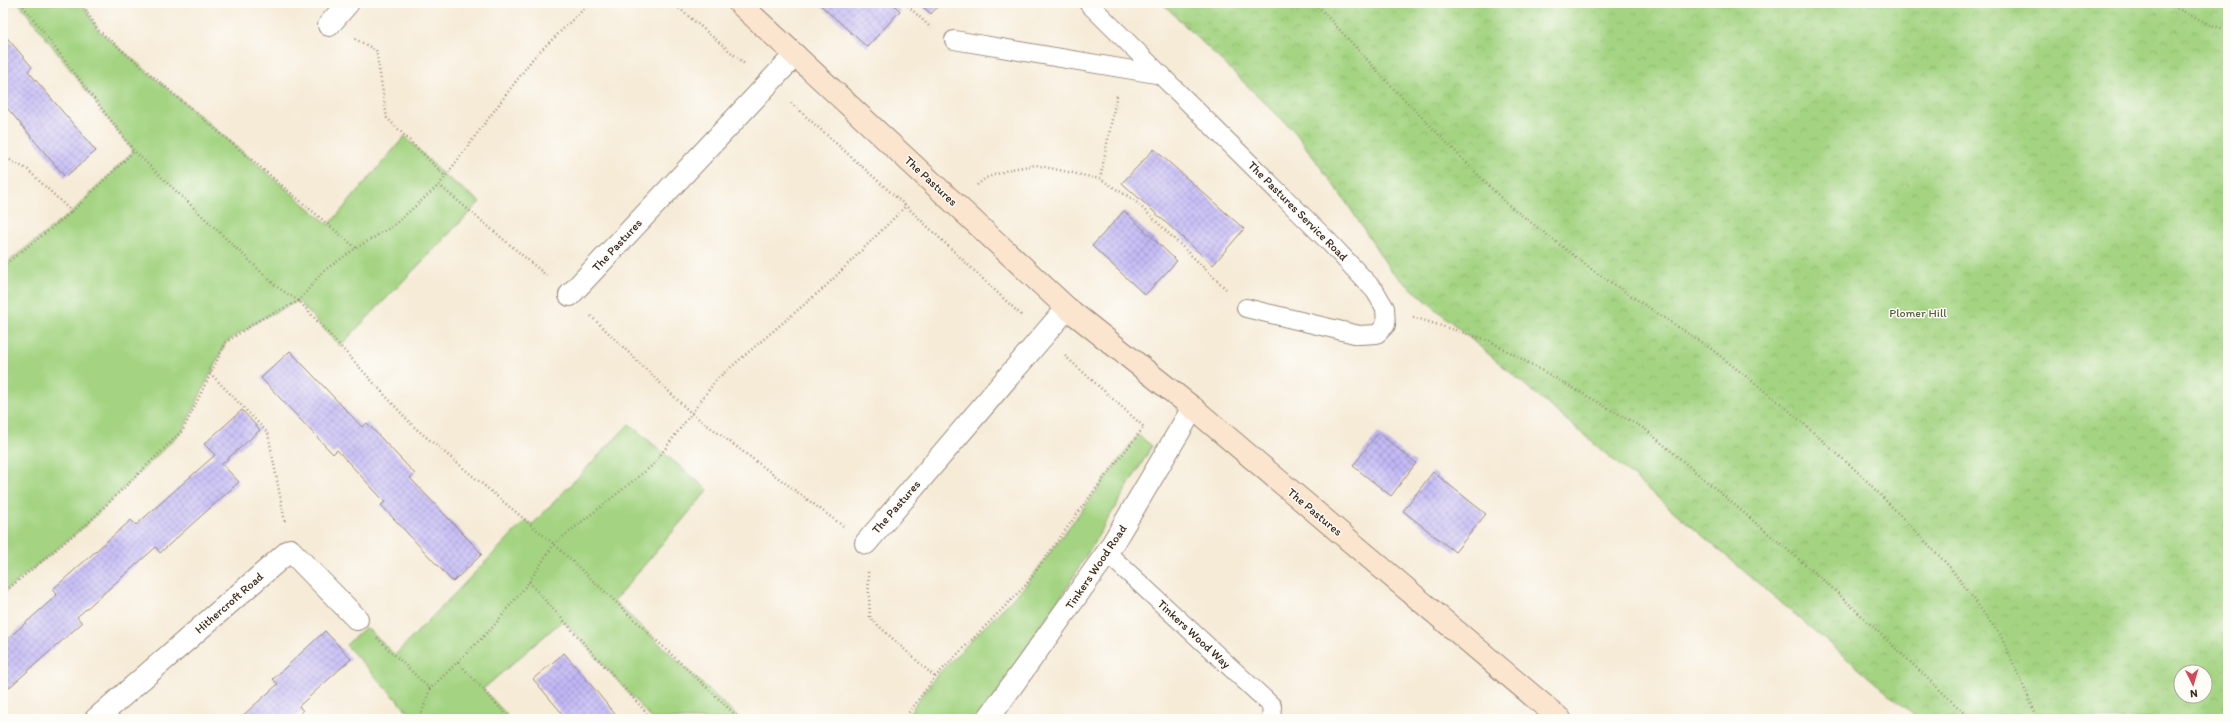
<svg xmlns="http://www.w3.org/2000/svg" width="2231" height="722" font-family="Itim,sans-serif">
  <style>
    .grass { fill: #a4d482; stroke: #707f50 }
    .park { fill: url(#park-crowns); stroke: #707f50; fill-rule: evenodd }
    .building { fill: url(#building-cross-hatch) }
    .lines { fill: none; stroke-linecap: round; stroke-linejoin: round }
    .lane-casing { stroke: #988a7a; stroke-width: 20 }
    .street-casing { stroke: #988a7a; stroke-width: 24 }
    .secondary-casing { stroke: #988a7a; stroke-width: 24 }
    .path { stroke: #988a7a; stroke-width: 2.5; stroke-dasharray: 1 3; stroke-linecap: butt }
    .lane { stroke: #fff; stroke-width: 18 }
    .street { stroke: #fff; stroke-width: 22 }
    .secondary { stroke: #fbe5cf; stroke-width: 22 }
    .labels { text-anchor: middle; stroke-width: 3; stroke-linejoin: round; paint-order: stroke }
    .street-label { font-size: 12px; fill: #3b2a1e; stroke: #fdfcf7 }
    .park-label { font-size: 12px; fill: #5a5d3c; stroke: #fdfcf7 }
  </style>
  <defs>
    <pattern id="park-crowns" width="20" height="18" patternUnits="userSpaceOnUse"><rect width="20" height="18" fill="#a4d482"/><path d="M2 6a3 3 0 1 1 6 0M12 15a3 3 0 1 1 6 0" fill="none" stroke="#8eb670"/></pattern>
    <pattern id="building-cross-hatch" width="8" height="8" patternUnits="userSpaceOnUse"><rect width="8" height="8" fill="#c1b7f6"/><path d="M0 0l8 8M0 8l8-8" fill="none" stroke="#9e95c7"/></pattern>
  </defs>
  <rect width="100%" height="100%" fill="#fdfcf7"/>
  <filter id="ink" filterUnits="userSpaceOnUse"><feTurbulence type="fractalNoise" baseFrequency=".025" numOctaves="2"/><feDisplacementMap in="SourceGraphic" scale="8" xChannelSelector="R" yChannelSelector="G"/><feConvolveMatrix kernelMatrix="1 2 1 2 8 2 1 2 1" color-interpolation-filters="sRGB"/></filter>
  <filter id="wash" filterUnits="userSpaceOnUse"><feTurbulence type="fractalNoise" baseFrequency=".012" numOctaves="4" result="noise"/><feDisplacementMap in="SourceGraphic" scale="16" xChannelSelector="R" yChannelSelector="G"/><feGaussianBlur stdDeviation="0.9" result="paint"/><feColorMatrix in="noise" values="0 0 0 0 0 0 0 0 0 0 0 0 0 0 0 0 0 1.4 0 .05"/><feComposite in="paint" operator="in"/></filter>
  <g filter="url(#wash)">
    <rect width="100%" height="100%" fill="#f6ebd7"/>
    <!-- grass -->
    <g class="grass">
      <path d="M19,3H84L83,5L98,30L329,225L405,136L444,175L480,202L340,346L298,301L261,319L226,342L183,430L87,524L3,593V266L72,212L133,151Z"/>
      <path d="M629,424L708,490L614,601L740,719H652L563,620L483,689L507,715L502,719H415L346,645L366,627L395,655L526,520L532,525Z"/>
      <path d="M1138,435L1152,446L1066,589L990,704L976,719H905L935,677L1025,586Z"/>
    </g>
    <!-- park -->
    <path class="park" d="M1162,3H2228V719H1918L1391,271L1348,205L1295,132ZM2181,672H2205V696H2181Z"/>
    <g id="blocks">
      <!-- building -->
      <g class="building">
        <path d="M818,3H892L900,11L867,47Z"/>
        <path d="M918,3H941L931,14Z"/>
        <path d="M3,33L32,67L28,71L96,151L65,177L3,103Z"/>
        <path d="M1154,149L1244,229L1213,265L1122,183Z"/>
        <path d="M1124,211L1177,261L1145,295L1092,246Z"/>
        <path d="M290,351L362,427L367,423L415,474L410,478L482,554L453,582L381,505L385,502L337,450L333,454L261,378Z"/>
        <path d="M242,410L260,430L222,464L239,482L160,553L156,547L129,571L77,617L82,623L3,693V643L57,595L52,590L105,543L131,520L136,525L215,455L204,444Z"/>
        <path d="M1378,433L1416,463L1391,496L1353,466Z"/>
        <path d="M1433,472L1486,514L1455,552L1403,511Z"/>
        <path d="M325,631L351,659L299,706L303,711L294,719H239L278,684L273,679Z"/>
        <path d="M564,653L587,680L619,719H567L533,679Z"/>
      </g>
    </g>
  </g>
  <g filter="url(#ink)">
    <use href="#blocks" fill-opacity="0" stroke="#988a7a" stroke-width="1"/>
    <g class="lines">
      <!-- lane casing -->
      <g class="lane-casing">
        <g id="lane">
          <path d="M1088,3L1329,242L1375,291L1385,308L1386,325L1377,334L1359,335L1246,308"/>
          <path d="M954,40L1162,75"/>
          <path d="M1107,553L1272,706L1271,719"/>
        </g>
      </g>
      <!-- street casing -->
      <g class="street-casing">
        <g id="street">
          <path d="M329,25L348,3"/>
          <path d="M570,295L795,55"/>
          <path d="M866,543L1067,308"/>
          <path d="M96,719L290,550L357,619"/>
          <path d="M988,719L1107,553L1193,408"/>
        </g>
      </g>
      <!-- secondary casing -->
      <g class="secondary-casing">
        <path id="secondary" d="M739,3L1067,308L1193,408L1560,719"/>
      </g>
      <!-- path -->
      <g class="path">
        <path d="M21,3L134,151L277,287L299,301L413,426L554,544L740,719"/>
        <path d="M84,3L83,5L98,30L356,248"/>
        <path d="M673,3L746,65"/>
        <path d="M905,3L931,28"/>
        <path d="M1315,3L1395,90L1506,203L1595,272L1710,348L1785,407L1862,476L1949,566L2001,636L2038,719"/>
        <path d="M2166,3L2211,25L2228,30"/>
        <path d="M355,39L376,50L387,118L444,175"/>
        <path d="M791,103L906,206L1022,316"/>
        <path d="M3,156L28,170L72,212"/>
        <path d="M1100,179L1117,94"/>
        <path d="M439,185L547,276"/>
        <path d="M977,185L986,178L1011,169L1036,165L1100,179L1134,200L1226,289"/>
        <path d="M3,266L72,212L134,151"/>
        <path d="M591,316L691,413L843,526"/>
        <path d="M1413,317L1490,341L1645,429L1829,585L1963,712L1973,719"/>
        <path d="M210,373L268,433L285,522"/>
        <path d="M868,572L870,618L935,677"/>
        <path d="M529,582L652,719"/>
        <path d="M3,593L87,524L183,430L226,342L261,319L299,301L322,272L356,248L393,226L439,185L534,57L590,3"/>
        <path d="M377,638L430,689"/>
        <path d="M458,662L510,719"/>
        <path d="M417,719L421,715L430,689L492,628L529,582L554,544L653,465L717,379L826,286L906,206"/>
        <path d="M904,719L935,677L1025,586L1088,499L1144,427L1064,355"/>
      </g>
      <!-- lane -->
      <use href="#lane" class="lane"/>
      <!-- street -->
      <use href="#street" class="street"/>
      <!-- secondary -->
      <use href="#secondary" class="secondary"/>
    </g>
  </g>
  <g class="labels">
    <!-- street labels -->
    <g class="street-label">
      <text transform="translate(931 181) rotate(43)" y="4">The Pastures</text>
      <text transform="translate(1298 211) rotate(45)" y="4">The Pastures Service Road</text>
      <text transform="translate(617 245) rotate(-47)" y="4">The Pastures</text>
      <text transform="translate(896 507) rotate(-49)" y="4">The Pastures</text>
      <text transform="translate(1315 512) rotate(40)" y="4">The Pastures</text>
      <text transform="translate(1096 567) rotate(-56)" y="4">Tinkers Wood Road</text>
      <text transform="translate(229 603) rotate(-41)" y="4">Hithercroft Road</text>
      <text transform="translate(1194 634) rotate(43)" y="4">Tinkers Wood Way</text>
    </g>
    <!-- park labels -->
    <g class="park-label">
      <text x="1918" y="317">Plomer Hill</text>
    </g>
  </g>
  <!-- margin -->
  <rect width="2231" height="722" fill="none" stroke="#fdfcf7" stroke-width="16"/>
  <!-- north arrow -->
  <g transform="translate(2193 684) rotate(175)"><circle r="19" fill="#fdfcf7" stroke="#afa8a0"/>
  <path d="M0-3L7 15L0 10L-7 15Z" fill="#d1495b"/>
  <text y="-6" font-size="11" font-weight="bold" text-anchor="middle" fill="#3b2a1e">N</text>
  </g>
</svg>
